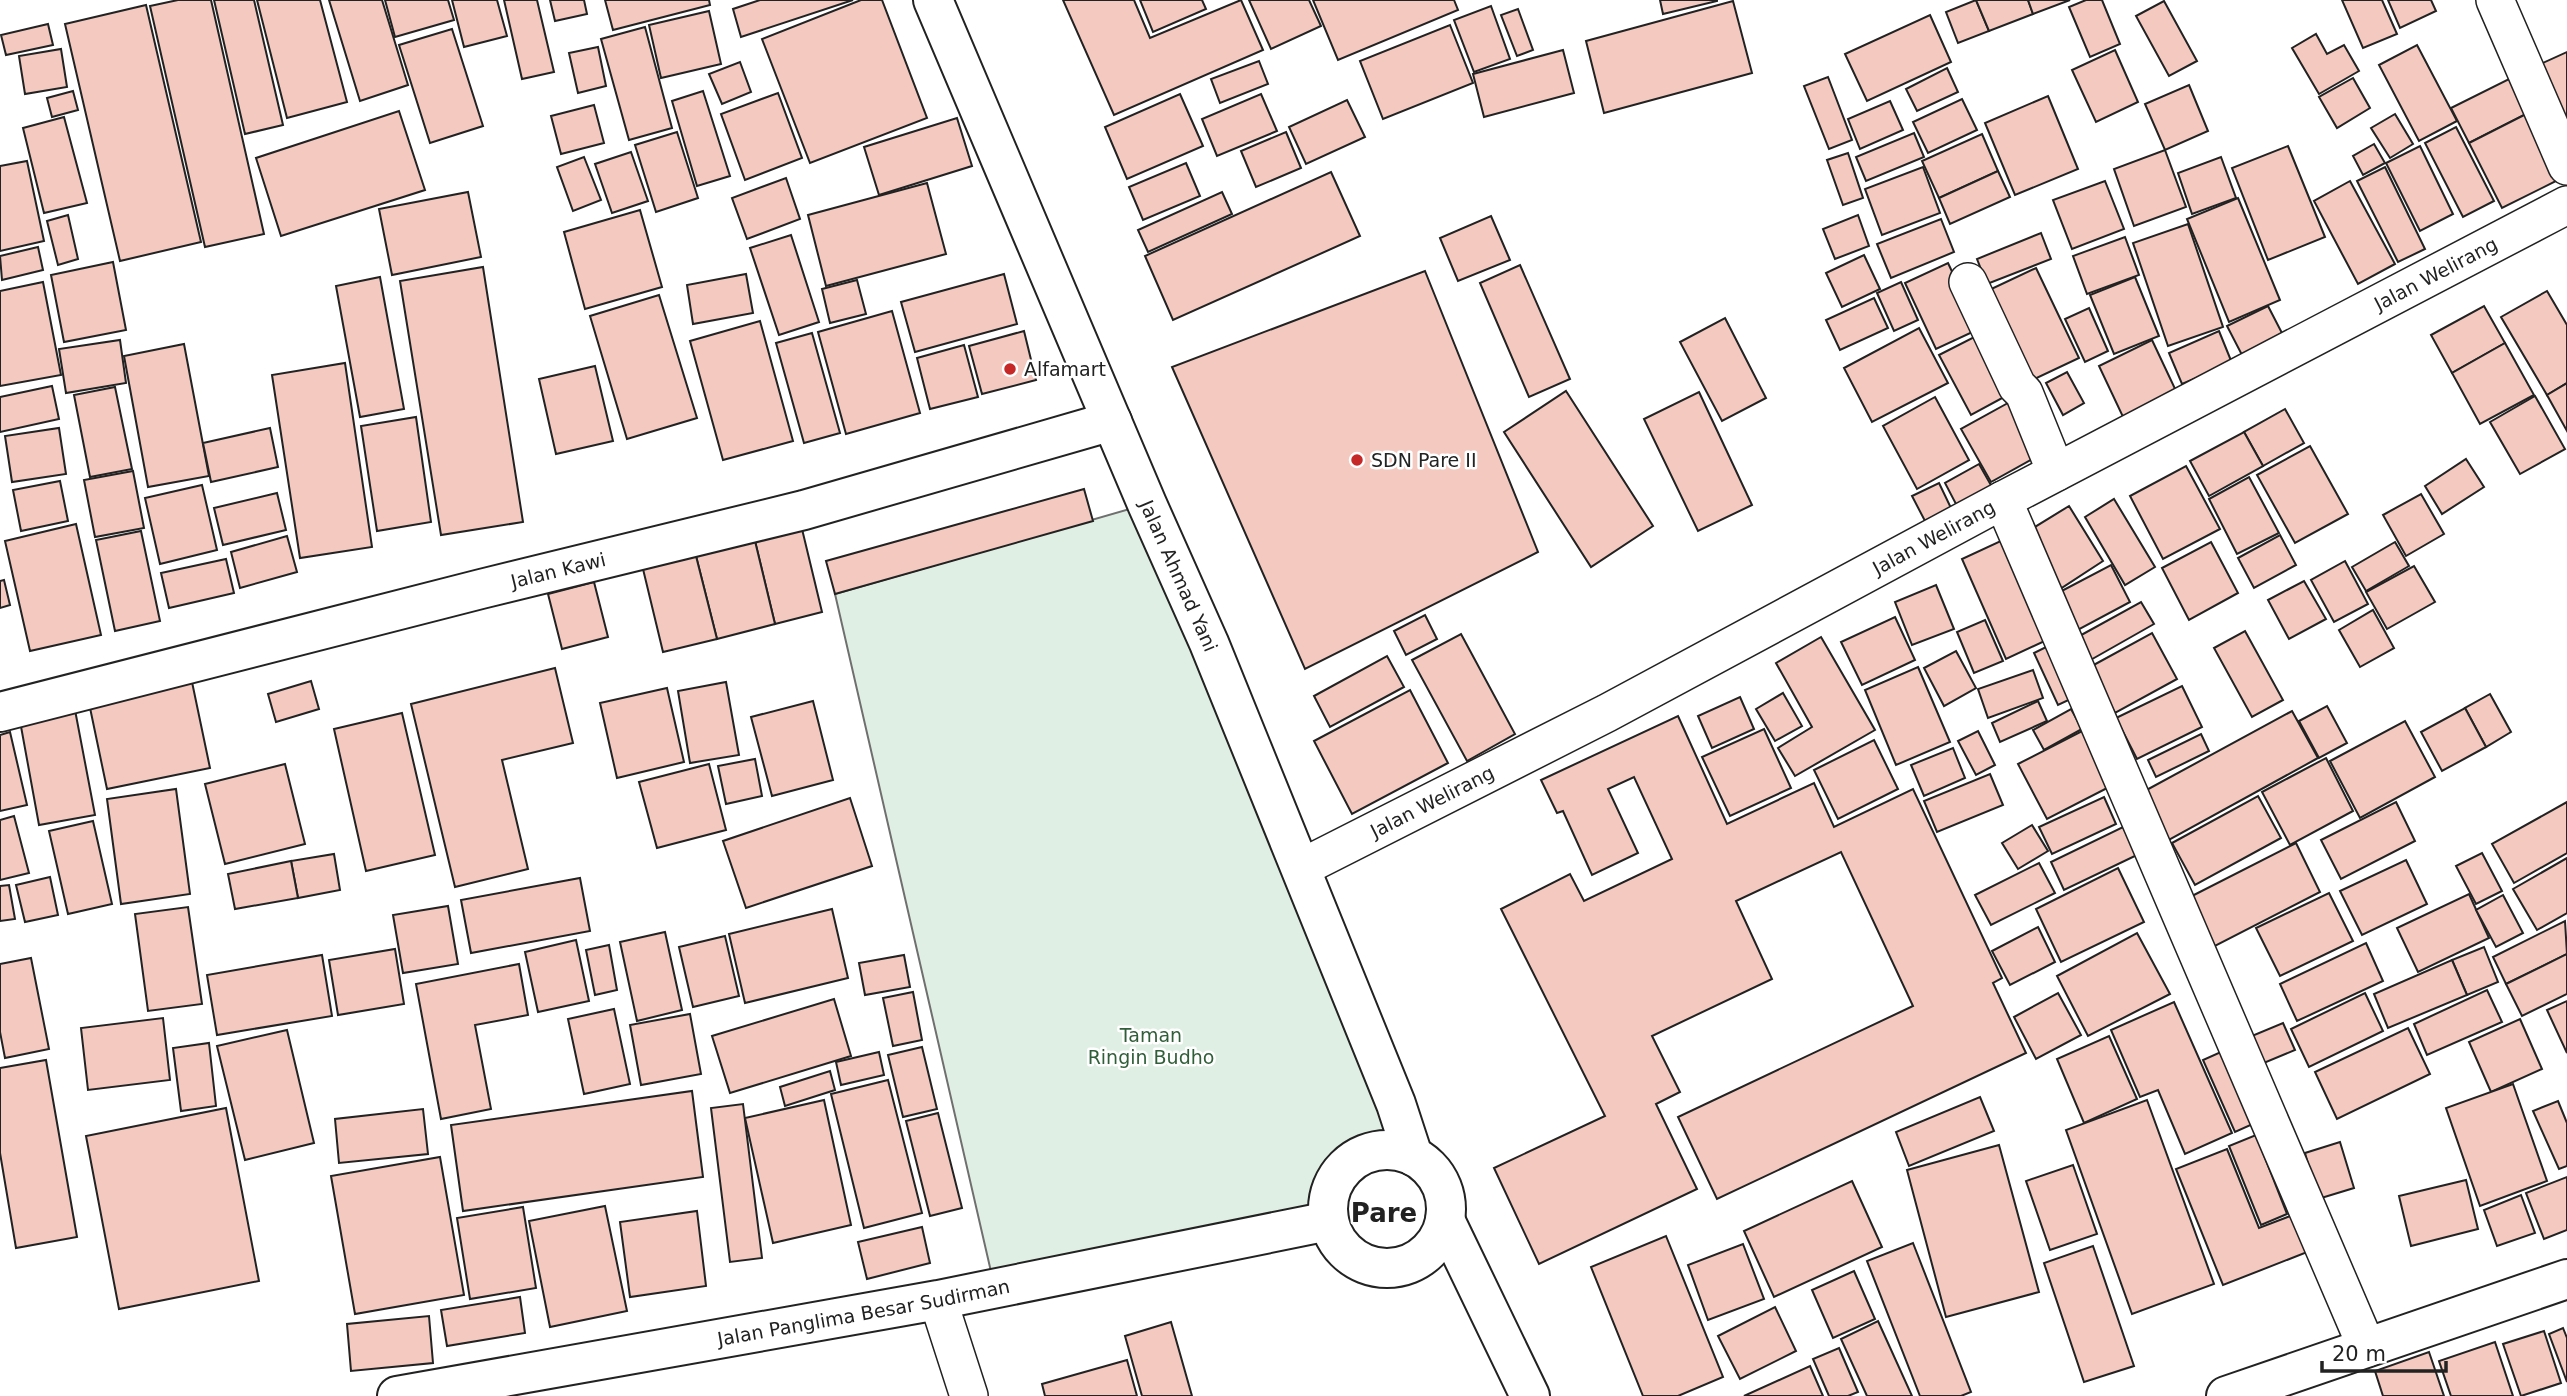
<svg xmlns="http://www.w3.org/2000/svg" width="2567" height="1396" font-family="'DejaVu Sans',sans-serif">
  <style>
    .green { fill: #e0efe3; stroke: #6f6f6f; stroke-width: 2 }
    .building { fill: #f3c9c0; stroke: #222; stroke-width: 2 }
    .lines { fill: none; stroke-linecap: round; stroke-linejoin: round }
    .street-casing { stroke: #222; stroke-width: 40 }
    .secondary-casing { stroke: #222; stroke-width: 42 }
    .primary-casing { stroke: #222; stroke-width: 42 }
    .street { stroke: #fff; stroke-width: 37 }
    .secondary { stroke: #fff; stroke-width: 38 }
    .primary { stroke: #fff; stroke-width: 38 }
    .poi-dot { fill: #c62828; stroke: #fff; stroke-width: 2.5 }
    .labels { text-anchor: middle; stroke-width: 5; stroke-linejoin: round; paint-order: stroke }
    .street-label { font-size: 19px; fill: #222; stroke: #fff }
    .poi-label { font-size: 19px; fill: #222; stroke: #fff; text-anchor: start }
    .park-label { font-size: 19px; fill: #2f5e38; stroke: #fff }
    .district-label { font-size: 26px; font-weight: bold; fill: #222; stroke: #fff }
  </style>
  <rect width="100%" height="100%" fill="#fff"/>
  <!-- green -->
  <path class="green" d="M1147,504L1394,1150C1356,1153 1337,1166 1328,1204L995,1289L835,594Z"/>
  <!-- building -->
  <g class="building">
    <path d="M178,0H211L264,234L205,247L150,6Z"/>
    <path d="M214,0H254L283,125L245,134Z"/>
    <path d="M257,0H320L347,102L287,118Z"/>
    <path d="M329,0H382L408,85L360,101Z"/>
    <path d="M385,0H448L454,20L395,37Z"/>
    <path d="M452,0H497L507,36L464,47Z"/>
    <path d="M504,0H537L554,72L522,79Z"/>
    <path d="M550,0H584L587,14L555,21Z"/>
    <path d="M605,0H709L710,5L613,30Z"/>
    <path d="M760,0H853L741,37L733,9Z"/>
    <path d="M861,0H882L927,118L810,163L762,39Z"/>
    <path d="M1063,0H1134L1150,38L1241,0L1263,50L1114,115Z"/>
    <path d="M1140,0H1202L1206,9L1153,32Z"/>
    <path d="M1249,0H1309L1321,26L1271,49Z"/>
    <path d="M1313,0H1454L1458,10L1338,60Z"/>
    <path d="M1660,0H1717V1L1663,14Z"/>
    <path d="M1976,0L1989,31L1958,43L1946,12Z"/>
    <path d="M1976,0H2028L2033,14L1989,31Z"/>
    <path d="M2028,0H2070L2033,14Z"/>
    <path d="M2086,0H2102L2120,44L2090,57L2069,7Z"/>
    <path d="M2342,0H2382L2397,34L2363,48Z"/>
    <path d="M2388,0H2431L2436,11L2400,28Z"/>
    <path d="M1733,1L1752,73L1604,113L1586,41Z"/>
    <path d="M2164,1L2197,61L2169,76L2136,16Z"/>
    <path d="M146,5L201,242L120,261L65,24Z"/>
    <path d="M1491,6L1510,59L1474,72L1454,20Z"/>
    <path d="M1518,9L1533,50L1517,56L1501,15Z"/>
    <path d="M709,11L721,64L661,78L649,25Z"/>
    <path d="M1930,15L1951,62L1867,101L1845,54Z"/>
    <path d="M48,24L53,45L6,55L1,35Z"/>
    <path d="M1450,25L1473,83L1383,119L1360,61Z"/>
    <path d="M645,27L672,128L629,140L601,39Z"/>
    <path d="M452,29L483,126L430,143L399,45Z"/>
    <path d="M2316,34L2327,54L2344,45L2359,71L2319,94L2292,48Z"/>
    <path d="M2417,45L2457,121L2419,141L2379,65Z"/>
    <path d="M598,47L606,86L578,93L569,53Z"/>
    <path d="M61,49L67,87L25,94L19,56Z"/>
    <path d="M1563,50L1574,93L1484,117L1473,74Z"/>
    <path d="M2115,50L2138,102L2096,122L2072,70Z"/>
    <path d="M2567,52V138L2534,67Z"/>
    <path d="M1259,61L1268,84L1220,103L1211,79Z"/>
    <path d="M740,62L751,92L722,104L709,74Z"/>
    <path d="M1947,68L1958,92L1917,111L1906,89Z"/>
    <path d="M1828,77L1852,140L1829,149L1804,86Z"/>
    <path d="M2353,78L2370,108L2337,128L2319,97Z"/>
    <path d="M2511,78L2528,113L2469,143L2451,108Z"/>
    <path d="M2189,85L2208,131L2165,150L2145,104Z"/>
    <path d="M73,91L78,110L52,117L47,98Z"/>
    <path d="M703,91L730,176L697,186L672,101Z"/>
    <path d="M778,93L802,158L745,180L721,114Z"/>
    <path d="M1180,94L1203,146L1127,179L1105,127Z"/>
    <path d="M1261,94L1277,131L1217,156L1202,119Z"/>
    <path d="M2048,96L2078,169L2015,195L1985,123Z"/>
    <path d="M1962,99L1977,130L1928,153L1913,122Z"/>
    <path d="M1347,100L1365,137L1306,164L1289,127Z"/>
    <path d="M1890,101L1903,130L1860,149L1848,119Z"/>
    <path d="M594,105L604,143L561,154L551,116Z"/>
    <path d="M399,111L425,190L281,236L256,158Z"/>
    <path d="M2528,113L2562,178L2502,208L2469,143Z"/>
    <path d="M2395,114L2413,144L2390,158L2371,128Z"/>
    <path d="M64,117L87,203L44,213L23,128Z"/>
    <path d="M957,118L972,166L879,195L864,147Z"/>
    <path d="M2456,127L2494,201L2463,217L2425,143Z"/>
    <path d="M677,132L698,198L656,212L635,145Z"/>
    <path d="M1286,132L1301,168L1256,187L1241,151Z"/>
    <path d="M1914,133L1924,157L1866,181L1856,157Z"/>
    <path d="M1982,134L1998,171L1939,198L1922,161Z"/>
    <path d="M2374,144L2385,163L2363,175L2353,156Z"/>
    <path d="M2288,146L2325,237L2268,260L2232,168Z"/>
    <path d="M2420,146L2453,214L2420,231L2386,163Z"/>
    <path d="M2165,150L2186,207L2134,226L2114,169Z"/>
    <path d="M631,152L648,201L612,213L595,164Z"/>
    <path d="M1848,153L1863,198L1843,205L1827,160Z"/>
    <path d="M584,157L601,200L573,211L557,167Z"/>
    <path d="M2221,157L2236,198L2192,214L2178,173Z"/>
    <path d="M27,161L44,241L0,251V166Z"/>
    <path d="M1186,163L1200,196L1143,220L1129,187Z"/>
    <path d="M1923,167L1940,213L1882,235L1865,189Z"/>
    <path d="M2385,167L2425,249L2398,262L2357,181Z"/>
    <path d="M1998,171L2010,197L1950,224L1939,198Z"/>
    <path d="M1331,172L1360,236L1173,320L1145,256Z"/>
    <path d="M786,178L800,219L747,239L732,198Z"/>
    <path d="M2105,181L2124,229L2072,249L2053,200Z"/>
    <path d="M2350,181L2395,264L2358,284L2314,201Z"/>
    <path d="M927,183L946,254L826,286L808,215Z"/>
    <path d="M468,192L481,257L392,275L379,209Z"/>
    <path d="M1222,192L1232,214L1148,252L1138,230Z"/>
    <path d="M2238,198L2280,300L2229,322L2187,219Z"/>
    <path d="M640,210L662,287L585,309L564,232Z"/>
    <path d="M68,215L78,259L58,265L47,221Z"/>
    <path d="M1858,215L1869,246L1835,259L1823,229Z"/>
    <path d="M1491,216L1510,260L1458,281L1440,238Z"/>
    <path d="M1941,219L1954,252L1891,278L1877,244Z"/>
    <path d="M2188,224L2223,327L2168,346L2133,243Z"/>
    <path d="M2041,233L2051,259L1987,284L1977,259Z"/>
    <path d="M791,235L819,322L779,335L750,248Z"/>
    <path d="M2125,237L2139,275L2087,294L2073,256Z"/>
    <path d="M38,247L43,270L2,280L0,256Z"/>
    <path d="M1864,255L1880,289L1842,307L1826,273Z"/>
    <path d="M113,262L126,330L64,342L51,275Z"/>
    <path d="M1948,263L1979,329L1936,349L1905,283Z"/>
    <path d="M1520,265L1570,379L1529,397L1480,283Z"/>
    <path d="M483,267L523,522L441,535L400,281Z"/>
    <path d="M2036,268L2079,358L2030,381L1987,291Z"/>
    <path d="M1425,271L1538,552L1305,669L1172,367Z"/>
    <path d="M746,274L753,313L693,324L687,285Z"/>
    <path d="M1004,274L1017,324L915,352L901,302Z"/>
    <path d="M380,277L404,409L360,417L336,286Z"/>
    <path d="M2135,277L2159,336L2114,354L2090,295Z"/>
    <path d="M857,280L866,314L830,323L822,289Z"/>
    <path d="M43,282L61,375L0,386V291Z"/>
    <path d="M1901,282L1918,320L1894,331L1877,293Z"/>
    <path d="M2547,291L2567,325V383L2547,395L2501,317Z"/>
    <path d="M659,295L697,418L627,439L590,316Z"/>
    <path d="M1874,298L1888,328L1840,350L1826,320Z"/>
    <path d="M2268,306L2283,335L2242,355L2227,326Z"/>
    <path d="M2484,306L2505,343L2452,373L2431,335Z"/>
    <path d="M2089,308L2108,351L2085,362L2065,319Z"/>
    <path d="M892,311L920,413L846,434L818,332Z"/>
    <path d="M1725,318L1766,398L1722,421L1680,342Z"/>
    <path d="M760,321L793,441L723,460L690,341Z"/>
    <path d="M1919,328L1948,383L1872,422L1844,368Z"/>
    <path d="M1024,331L1036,380L982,394L969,346Z"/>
    <path d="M1986,331L2017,390L1971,415L1939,355Z"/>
    <path d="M2219,331L2232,363L2182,384L2169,353Z"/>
    <path d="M812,333L840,433L804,443L776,343Z"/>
    <path d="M120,340L126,383L66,393L59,349Z"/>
    <path d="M2152,340L2177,393L2124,419L2099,366Z"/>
    <path d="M2505,343L2534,395L2480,424L2452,373Z"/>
    <path d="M184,344L209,476L148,487L124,356Z"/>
    <path d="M964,345L978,397L930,409L917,358Z"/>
    <path d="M345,363L372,547L300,558L272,375Z"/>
    <path d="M595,366L613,441L556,454L539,379Z"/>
    <path d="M2067,372L2084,403L2063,415L2046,383Z"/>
    <path d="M2567,383V431L2547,395Z"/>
    <path d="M52,386L59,419L0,432V397Z"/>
    <path d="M115,387L132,469L90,477L74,395Z"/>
    <path d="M1566,391L1653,526L1591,567L1504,432Z"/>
    <path d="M1699,392L1752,505L1698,531L1644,419Z"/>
    <path d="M2535,396L2565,449L2520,474L2490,422Z"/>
    <path d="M1935,397L1969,460L1917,489L1883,426Z"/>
    <path d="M2017,398L2045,452L1991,482L1961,429Z"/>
    <path d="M2285,409L2304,443L2263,466L2244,432Z"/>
    <path d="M416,417L431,522L377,531L361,426Z"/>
    <path d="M59,428L66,474L12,482L5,436Z"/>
    <path d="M270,428L278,467L211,482L203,443Z"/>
    <path d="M2244,432L2263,466L2209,496L2190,461Z"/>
    <path d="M2310,446L2348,514L2295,543L2257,475Z"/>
    <path d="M2466,459L2484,487L2442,514L2425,486Z"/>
    <path d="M1979,464L1992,487L1957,506L1945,483Z"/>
    <path d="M2186,466L2220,529L2163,559L2130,496Z"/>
    <path d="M133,471L144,528L95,537L84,480Z"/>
    <path d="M2249,477L2279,533L2237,554L2209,499Z"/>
    <path d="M60,481L68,521L21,531L13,490Z"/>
    <path d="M1939,483L1951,508L1925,521L1912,496Z"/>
    <path d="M202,485L217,550L160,564L145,498Z"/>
    <path d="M1084,489L1093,521L835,594L826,561Z"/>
    <path d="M277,493L286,530L223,545L214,508Z"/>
    <path d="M2421,494L2444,534L2406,556L2383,515Z"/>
    <path d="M2114,499L2155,567L2125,585L2085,517Z"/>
    <path d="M2069,506L2103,561L2060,589L2025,533Z"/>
    <path d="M76,524L101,635L30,651L5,541Z"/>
    <path d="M802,529L822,612L775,624L755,541Z"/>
    <path d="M141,531L160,621L115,631L96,540Z"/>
    <path d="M2280,535L2296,565L2254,588L2238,558Z"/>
    <path d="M287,536L297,572L240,588L231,552Z"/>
    <path d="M2005,539L2049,639L2006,659L1962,559Z"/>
    <path d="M755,541L775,624L717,639L696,556Z"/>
    <path d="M2211,542L2238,593L2189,620L2162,568Z"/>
    <path d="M2395,542L2409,566L2366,591L2352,567Z"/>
    <path d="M696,556L717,639L663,652L643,569Z"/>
    <path d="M226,559L234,593L169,608L161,573Z"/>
    <path d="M2345,561L2368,604L2334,622L2311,580Z"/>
    <path d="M2111,565L2130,602L2074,632L2054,595Z"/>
    <path d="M2414,566L2435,602L2387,629L2366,592Z"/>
    <path d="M4,580L10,605L0,608V581Z"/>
    <path d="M2304,581L2326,619L2289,639L2268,600Z"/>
    <path d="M594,582L608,637L562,649L548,594Z"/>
    <path d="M1936,585L1954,629L1912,645L1895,602Z"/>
    <path d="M2141,602L2154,624L2087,662L2074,639Z"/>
    <path d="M2373,610L2394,648L2360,667L2339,630Z"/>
    <path d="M1425,615L1437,639L1406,655L1394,631Z"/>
    <path d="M1895,617L1915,660L1862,685L1841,642Z"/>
    <path d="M1985,620L2003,661L1974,673L1957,632Z"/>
    <path d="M2245,631L2283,700L2252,717L2214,648Z"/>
    <path d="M2152,633L2177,679L2115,713L2090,667Z"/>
    <path d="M1461,634L1515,734L1467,761L1412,660Z"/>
    <path d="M1821,637L1875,730L1795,776L1778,748L1812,727L1776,663Z"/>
    <path d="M2052,644L2075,697L2058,705L2034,653Z"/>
    <path d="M1956,651L1976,688L1944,706L1924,668Z"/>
    <path d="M1387,656L1404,687L1330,727L1314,696Z"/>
    <path d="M1918,667L1950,742L1896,765L1865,690Z"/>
    <path d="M555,668L573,743L502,760L528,869L455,887L411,704Z"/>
    <path d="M2033,670L2043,698L1988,718L1978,689Z"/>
    <path d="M311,681L319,709L276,722L268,694Z"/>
    <path d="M192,682L210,768L107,789L89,703Z"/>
    <path d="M726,682L739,755L690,763L678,691Z"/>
    <path d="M2182,686L2202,727L2137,759L2116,718Z"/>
    <path d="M667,688L684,762L617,778L600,703Z"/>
    <path d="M1410,690L1448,763L1352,814L1314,741Z"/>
    <path d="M1783,693L1802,726L1775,741L1756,709Z"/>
    <path d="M2490,694L2511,732L2486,747L2465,708Z"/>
    <path d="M1740,697L1754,729L1712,748L1698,716Z"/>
    <path d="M813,701L833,780L772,796L751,717Z"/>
    <path d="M2038,701L2047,721L2000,742L1992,723Z"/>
    <path d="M2327,706L2347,743L2319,758L2299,721Z"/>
    <path d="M2465,708L2486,747L2442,771L2421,732Z"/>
    <path d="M2071,709L2082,729L2044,750L2033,730Z"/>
    <path d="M75,710L95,815L39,825L20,721Z"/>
    <path d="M2292,711L2318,758L2167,841L2141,793Z"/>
    <path d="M402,713L435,855L366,871L334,729Z"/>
    <path d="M1678,716L1727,824L1814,783L1834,827L1913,789L2002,978L1993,983L2026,1053L1717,1199L1678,1117L1913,1006L1841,852L1736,901L1772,979L1652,1036L1680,1092L1656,1104L1697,1189L1539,1264L1494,1168L1605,1116L1501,909L1570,874L1584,901L1672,859L1634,777L1608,789L1638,853L1592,875L1563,811L1557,813L1541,780Z"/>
    <path d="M2405,721L2435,777L2360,818L2330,761Z"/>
    <path d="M1764,729L1791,788L1730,816L1702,757Z"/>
    <path d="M2086,729L2115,784L2047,819L2018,764Z"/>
    <path d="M1978,731L1995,765L1976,775L1958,741Z"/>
    <path d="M10,732L27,805L0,811V735Z"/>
    <path d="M2201,734L2209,751L2156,777L2148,760Z"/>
    <path d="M1874,740L1898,789L1838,819L1814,770Z"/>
    <path d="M1953,748L1965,778L1924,796L1911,765Z"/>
    <path d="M2326,758L2353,811L2290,845L2262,792Z"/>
    <path d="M755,759L762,796L726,804L718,766Z"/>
    <path d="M285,764L305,844L225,864L205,784Z"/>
    <path d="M709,764L726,830L657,848L639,782Z"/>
    <path d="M1990,774L2003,805L1937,832L1924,801Z"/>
    <path d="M176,789L190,894L121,904L107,799Z"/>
    <path d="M2258,796L2281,838L2195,885L2172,843Z"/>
    <path d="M2104,797L2116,824L2052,854L2039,827Z"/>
    <path d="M850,798L872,866L746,908L723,841Z"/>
    <path d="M2396,802L2415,841L2341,879L2321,840Z"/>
    <path d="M2567,802V853L2514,883L2492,844Z"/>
    <path d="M14,816L29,873L0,880V820Z"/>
    <path d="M93,821L112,904L68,914L49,831Z"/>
    <path d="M2032,825L2048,851L2018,869L2002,843Z"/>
    <path d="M2123,827L2137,855L2064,890L2051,862Z"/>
    <path d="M2296,843L2320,892L2211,948L2186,899Z"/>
    <path d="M2482,853L2502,891L2476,904L2456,866Z"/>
    <path d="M334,854L340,890L298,898L291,861Z"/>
    <path d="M2567,858V913L2537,930L2513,889Z"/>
    <path d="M2406,860L2427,904L2362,935L2340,891Z"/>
    <path d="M291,861L298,898L235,909L228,874Z"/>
    <path d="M2039,863L2055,893L1991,925L1975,895Z"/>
    <path d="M2118,868L2144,922L2061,962L2036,909Z"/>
    <path d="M50,877L58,915L25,922L16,885Z"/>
    <path d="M580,878L590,931L471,953L461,900Z"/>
    <path d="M9,885L15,919L0,921V886Z"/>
    <path d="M2329,893L2353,941L2280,976L2256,928Z"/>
    <path d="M2469,894L2489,938L2418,972L2397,928Z"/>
    <path d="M2503,895L2523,933L2496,947L2476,910Z"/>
    <path d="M448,906L458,964L403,973L393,915Z"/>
    <path d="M188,907L202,1004L148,1011L135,914Z"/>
    <path d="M832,909L848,978L745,1003L729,934Z"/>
    <path d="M2565,921L2567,954L2506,984L2493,957Z"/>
    <path d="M2038,927L2055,962L2010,985L1992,951Z"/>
    <path d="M665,932L682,1010L637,1021L620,942Z"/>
    <path d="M2137,933L2170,994L2088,1036L2057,976Z"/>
    <path d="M725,936L739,996L693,1007L679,947Z"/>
    <path d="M576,940L589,1001L538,1012L525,952Z"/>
    <path d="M2366,943L2383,981L2297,1021L2280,984Z"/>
    <path d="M609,945L617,990L595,995L586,950Z"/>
    <path d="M2484,947L2498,982L2467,995L2452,960Z"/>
    <path d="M395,949L404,1004L338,1015L329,960Z"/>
    <path d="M2567,954V994L2522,1016L2506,984Z"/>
    <path d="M322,955L332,1016L217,1035L207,975Z"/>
    <path d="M904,955L910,987L865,995L859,963Z"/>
    <path d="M31,958L49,1049L5,1058L0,1032V964Z"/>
    <path d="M2452,960L2467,995L2388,1028L2374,994Z"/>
    <path d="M519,964L528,1015L475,1025L491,1109L441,1119L416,984Z"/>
    <path d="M2487,990L2502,1022L2427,1055L2414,1024Z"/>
    <path d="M913,992L922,1040L893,1046L883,998Z"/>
    <path d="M2058,993L2081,1035L2036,1059L2014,1017Z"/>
    <path d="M2365,993L2383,1031L2309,1067L2291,1029Z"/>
    <path d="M834,999L851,1056L730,1093L712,1036Z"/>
    <path d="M2567,1001V1053L2547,1010Z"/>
    <path d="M2174,1002L2232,1133L2185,1154L2158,1090L2140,1097L2111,1030Z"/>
    <path d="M614,1009L630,1084L584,1094L568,1019Z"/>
    <path d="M690,1014L701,1074L641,1085L630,1025Z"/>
    <path d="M163,1018L170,1080L88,1090L81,1028Z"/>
    <path d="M2520,1019L2542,1069L2491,1092L2469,1042Z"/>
    <path d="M2283,1023L2295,1050L2259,1065L2247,1038Z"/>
    <path d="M2408,1028L2430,1074L2337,1119L2315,1072Z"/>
    <path d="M287,1030L314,1143L245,1160L217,1046Z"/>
    <path d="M2109,1036L2137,1099L2084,1123L2057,1059Z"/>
    <path d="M209,1043L216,1106L181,1111L173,1048Z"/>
    <path d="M922,1047L937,1109L903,1117L888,1055Z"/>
    <path d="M2232,1047L2264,1119L2235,1132L2203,1060Z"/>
    <path d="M879,1052L884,1075L841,1085L836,1062Z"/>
    <path d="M46,1060L77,1237L16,1248L0,1153V1068Z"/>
    <path d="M830,1071L835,1090L785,1106L780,1087Z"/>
    <path d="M888,1080L922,1213L864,1228L831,1094Z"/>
    <path d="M2513,1084L2547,1181L2480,1206L2446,1108Z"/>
    <path d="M692,1091L703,1177L463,1211L451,1125Z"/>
    <path d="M1980,1097L1994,1131L1909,1166L1896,1132Z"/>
    <path d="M824,1100L851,1225L773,1243L745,1118Z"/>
    <path d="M2147,1100L2214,1284L2132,1314L2066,1130Z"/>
    <path d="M2558,1101L2567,1123V1166L2559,1169L2533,1111Z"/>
    <path d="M743,1104L762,1258L730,1262L711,1108Z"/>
    <path d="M226,1108L259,1281L119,1309L86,1136Z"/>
    <path d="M423,1109L428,1154L339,1163L335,1119Z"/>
    <path d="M938,1113L962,1208L930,1216L906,1121Z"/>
    <path d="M2256,1135L2287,1214L2261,1225L2229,1146Z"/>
    <path d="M2340,1142L2354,1188L2318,1199L2305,1153Z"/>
    <path d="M1999,1145L2039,1292L1946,1317L1907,1170Z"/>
    <path d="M2227,1149L2259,1228L2306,1210L2320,1247L2223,1285L2176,1169Z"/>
    <path d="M440,1157L464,1295L355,1314L331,1176Z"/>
    <path d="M2073,1165L2097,1234L2050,1250L2026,1181Z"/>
    <path d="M2567,1177V1230L2544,1239L2526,1193Z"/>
    <path d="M2466,1180L2478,1229L2411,1246L2399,1196Z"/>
    <path d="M1852,1181L1882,1247L1774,1297L1744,1231Z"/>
    <path d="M2521,1195L2535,1233L2497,1246L2484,1210Z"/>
    <path d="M605,1206L627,1311L550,1327L529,1221Z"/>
    <path d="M523,1207L536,1288L470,1299L457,1218Z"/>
    <path d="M697,1211L706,1286L630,1297L620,1222Z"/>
    <path d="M922,1227L930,1263L867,1279L858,1242Z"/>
    <path d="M1666,1236L1723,1377L1678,1396H1643L1591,1267Z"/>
    <path d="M1913,1243L1971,1392L1961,1396H1920L1867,1261Z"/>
    <path d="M1743,1244L1764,1299L1708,1320L1688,1265Z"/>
    <path d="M2093,1246L2134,1366L2084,1382L2044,1263Z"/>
    <path d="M1854,1271L1875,1319L1833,1338L1812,1290Z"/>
    <path d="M520,1297L525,1333L447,1346L441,1310Z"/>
    <path d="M1775,1307L1796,1351L1740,1379L1718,1336Z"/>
    <path d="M429,1316L433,1363L351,1371L347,1324Z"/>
    <path d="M1878,1321L1912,1396H1867L1841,1339Z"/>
    <path d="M1171,1322L1192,1396H1142L1125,1336Z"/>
    <path d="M2563,1328L2567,1338V1382L2549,1334Z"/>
    <path d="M2544,1331L2561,1383L2521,1396L2503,1344Z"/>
    <path d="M2495,1342L2513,1396H2451L2439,1361Z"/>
    <path d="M1839,1348L1858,1392L1848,1396H1829L1813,1359Z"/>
    <path d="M2429,1352L2444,1396H2383L2375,1371Z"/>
    <path d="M1127,1360L1137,1396H1045L1042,1384Z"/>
    <path d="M1810,1366L1823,1396H1744Z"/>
  </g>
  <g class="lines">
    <!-- street casing -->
    <g class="street-casing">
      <g id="street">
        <path d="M2495,0L2567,166"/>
        <path d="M1968,282L2017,386L2024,393L2056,472"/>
        <path d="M2003,500L2367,1348"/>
        <path id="s1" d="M1301,868L1607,713L2003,500L2567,205"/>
        <path d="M938,1300L969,1396"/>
      </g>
    </g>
    <!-- secondary casing -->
    <g class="secondary-casing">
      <g id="secondary">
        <path id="s2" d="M933,0L1147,504L1209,643L1396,1104L1413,1156"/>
        <path id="s3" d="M0,712L481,589L804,510L1112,421"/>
        <path d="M2226,1396L2567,1279"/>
      </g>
    </g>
    <!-- primary casing -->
    <g class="primary-casing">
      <g id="primary">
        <circle cx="1387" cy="1209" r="59"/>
        <path d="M1445,1220L1530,1396"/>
        <path id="s4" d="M397,1396L938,1300L1329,1221"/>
      </g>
    </g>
    <!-- street -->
    <use href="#street" class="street"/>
    <!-- secondary -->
    <use href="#secondary" class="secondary"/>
    <!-- primary -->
    <use href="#primary" class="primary"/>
  </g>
  <!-- markers -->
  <g class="poi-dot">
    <circle cx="1010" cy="369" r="7"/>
    <circle cx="1357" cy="460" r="7"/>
  </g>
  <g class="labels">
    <!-- street labels -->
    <g class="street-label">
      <text dy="7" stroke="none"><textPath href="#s1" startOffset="1281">Jalan Welirang</textPath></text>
      <text dy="7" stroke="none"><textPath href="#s1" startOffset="714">Jalan Welirang</textPath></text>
      <text dy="7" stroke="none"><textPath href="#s3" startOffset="576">Jalan Kawi</textPath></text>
      <text dy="7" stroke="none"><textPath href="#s2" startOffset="626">Jalan Ahmad Yani</textPath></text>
      <text dy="7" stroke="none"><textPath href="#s1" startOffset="147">Jalan Welirang</textPath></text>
      <text dy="7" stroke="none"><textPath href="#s4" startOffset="474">Jalan Panglima Besar Sudirman</textPath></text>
    </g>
    <!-- poi labels -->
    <g class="poi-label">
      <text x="1024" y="376">Alfamart</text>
      <text x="1371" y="467">SDN Pare II</text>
    </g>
    <!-- park labels -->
    <g class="park-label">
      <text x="1151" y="1042">Taman<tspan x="1151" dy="22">Ringin Budho</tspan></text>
    </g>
    <!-- district labels -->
    <g class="district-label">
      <text x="1384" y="1222">Pare</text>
    </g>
  </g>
  <!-- scale -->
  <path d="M2322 1361v10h124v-10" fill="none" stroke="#222222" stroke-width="3.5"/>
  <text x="2332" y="1361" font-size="21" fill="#222222" stroke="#ffffff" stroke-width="5" paint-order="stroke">20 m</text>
</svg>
